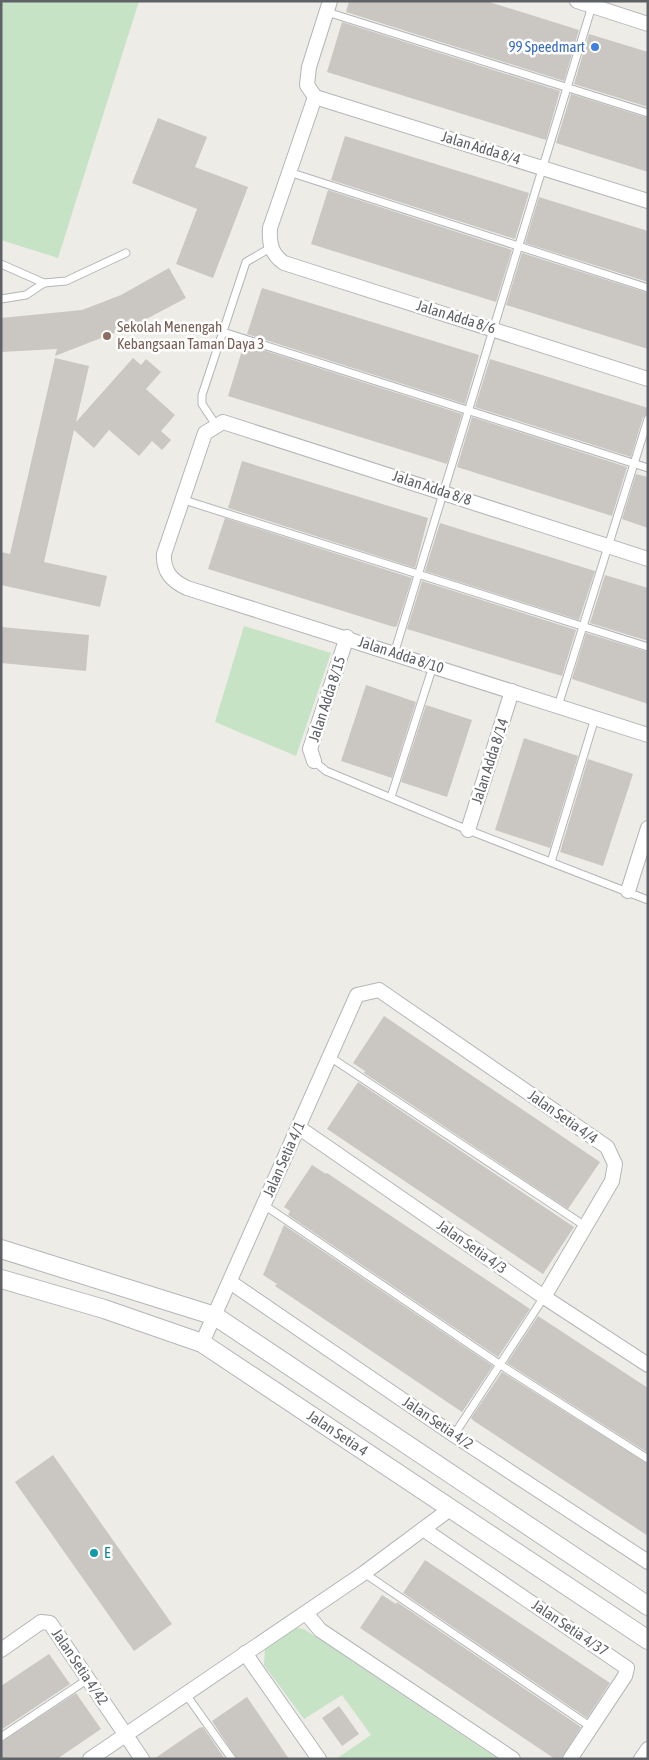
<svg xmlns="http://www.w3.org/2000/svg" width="649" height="1760" font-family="'Asap Condensed',sans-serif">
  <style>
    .green { fill: #c6e3c5 }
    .building { fill: #cac7c3 }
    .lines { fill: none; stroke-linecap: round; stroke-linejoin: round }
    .service-casing { stroke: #b3b6b9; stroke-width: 9 }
    .minor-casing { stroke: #b3b6b9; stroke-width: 16 }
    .tertiary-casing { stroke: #b3b6b9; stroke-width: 20 }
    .service { stroke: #fff; stroke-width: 7 }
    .minor { stroke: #fff; stroke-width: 14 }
    .tertiary { stroke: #fff; stroke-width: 18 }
    .shop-dot { fill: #3f7fe0; stroke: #fff; stroke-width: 2 }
    .education-dot { fill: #8d6e63; stroke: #fff; stroke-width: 2 }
    .culture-dot { fill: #0f9aa8; stroke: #fff; stroke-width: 2 }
    .labels { text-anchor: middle; stroke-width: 5; stroke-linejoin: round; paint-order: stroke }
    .shop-label { font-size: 15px; fill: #366cbe; stroke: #fff; text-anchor: end }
    .street-label { font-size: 15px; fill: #5e6165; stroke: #fff }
    .education-label { font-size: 15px; fill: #785e54; stroke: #fff; text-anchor: start }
    .culture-label { font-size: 15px; fill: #0d838f; stroke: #fff; text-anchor: start }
  </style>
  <rect width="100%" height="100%" fill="#eeece6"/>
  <!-- green -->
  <g class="green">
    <path d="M1,1H139L58,258L1,240Z"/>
    <path d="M244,626L331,653L296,756L215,722Z"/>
    <path d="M297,1628L304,1629L498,1759H336L371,1735L342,1695L304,1719L264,1665L265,1648Z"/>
  </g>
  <!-- building -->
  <g class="building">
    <path d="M349,1H486L579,30L564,81L346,12Z"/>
    <path d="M342,22L560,91L546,140L327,72Z"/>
    <path d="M589,34L648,52V107L574,84Z"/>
    <path d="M571,94L648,118V172L556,143Z"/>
    <path d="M158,118L207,137L195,167L248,187L213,278L176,264L197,209L132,183Z"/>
    <path d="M345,136L529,193L515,239L331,180Z"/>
    <path d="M328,190L512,250L496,302L311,244Z"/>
    <path d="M539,197L648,231V282L525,243Z"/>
    <path d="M522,253L648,293V349L506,305Z"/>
    <path d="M169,268L186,298L137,324L55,356L57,349L1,352V318L82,310L121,295Z"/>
    <path d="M262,288L479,355L465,404L247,334Z"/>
    <path d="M244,344L462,414L447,464L228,396Z"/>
    <path d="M55,358L89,366L76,422L133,358L141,365L146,359L161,372L146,389L175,415L161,431L171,440L162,450L152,441L139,456L109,430L94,448L74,430L44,562L107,576L100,607L1,585V552L10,554Z"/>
    <path d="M490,359L648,408V414L643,417L631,457L475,407Z"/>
    <path d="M472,417L627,467L612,516L457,467Z"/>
    <path d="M242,461L428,518L415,568L228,508Z"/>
    <path d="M636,474L648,477V528L622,519Z"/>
    <path d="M225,518L412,578L397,626L394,627L208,569Z"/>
    <path d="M440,523L595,571L579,620L425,571Z"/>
    <path d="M605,575L648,588V641L590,623Z"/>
    <path d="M422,581L576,630L562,676L407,629Z"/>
    <path d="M1,627L89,635L86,671L1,663Z"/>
    <path d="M586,633L648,652V704L572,679Z"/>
    <path d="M366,685L416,702L392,778L341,761Z"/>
    <path d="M426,705L472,720L447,797L401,782Z"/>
    <path d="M524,738L578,756L550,848L495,830Z"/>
    <path d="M588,759L633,774L603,866L560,852Z"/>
    <path d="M384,1016L600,1162L568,1209L364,1073L365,1071L353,1063Z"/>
    <path d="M358,1082L574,1227L543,1274L327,1129Z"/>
    <path d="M312,1165L326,1174L327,1173L530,1309L498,1357L288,1215L290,1211L284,1207Z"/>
    <path d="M284,1225L493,1366L462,1412L275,1286L277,1284L263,1275Z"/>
    <path d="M538,1316L648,1388V1453L507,1363Z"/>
    <path d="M502,1372L648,1464V1536L474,1421L471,1418Z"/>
    <path d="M53,1455L172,1624L134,1651L15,1482Z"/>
    <path d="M425,1560L610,1683L587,1718L403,1593Z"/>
    <path d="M382,1595L396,1604L397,1602L581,1727L561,1759H555L360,1628Z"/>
    <path d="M49,1654L70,1684L1,1730V1686Z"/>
    <path d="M76,1693L101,1729L57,1759H1V1742Z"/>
    <path d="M247,1697L264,1722L289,1759H237L212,1721Z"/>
    <path d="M339,1706L359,1734L342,1746L322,1718Z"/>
    <path d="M203,1727L225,1759H154L199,1728Z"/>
  </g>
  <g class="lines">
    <!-- service casing -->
    <g class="service-casing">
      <g id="service">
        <path d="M327,12L648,113"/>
        <path d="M289,172L648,288"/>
        <path d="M1,264L44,283"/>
        <path d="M1,299L26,295L44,283L66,281L126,253"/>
        <path d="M223,332L648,468"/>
        <path d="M216,425L202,404V395L246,262L272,247"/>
        <path d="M181,499L648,647"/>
        <path d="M394,654L592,6"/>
        <path d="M558,706L648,419"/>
        <path d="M314,761L326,771L468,830L648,900"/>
        <path d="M391,797L433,666"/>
        <path d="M551,862L595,718"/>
        <path d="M330,1057L585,1226"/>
        <path d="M264,1205L499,1364L648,1459"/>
        <path d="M454,1435L544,1297"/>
        <path d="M364,1573L591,1727"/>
        <path d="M185,1693L232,1759"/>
        <path d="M1,1737L88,1679"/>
      </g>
    </g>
    <!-- minor casing -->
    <g class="minor-casing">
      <g id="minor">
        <path d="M330,1L309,67L307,85L315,97L270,228C269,243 271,254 284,263L648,379"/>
        <path d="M577,1L648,24"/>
        <path d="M315,97L648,201"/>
        <path d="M648,559L223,422L205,433L164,554C163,572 172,581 187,588L648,735"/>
        <path d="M314,761L310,749L347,637"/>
        <path d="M468,830L512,691"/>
        <path d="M628,891L648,828"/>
        <path d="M298,1127L544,1297L648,1365"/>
        <path d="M230,1282L454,1435L648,1562"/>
        <path d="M202,1343L357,995L379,990L607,1147L615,1164L612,1181L544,1297"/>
        <path d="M423,1529L627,1668L625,1676L570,1759"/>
        <path d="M306,1613L320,1630L513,1759"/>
        <path d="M1,1650L41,1622L50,1623L142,1759"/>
        <path d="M245,1653L319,1759"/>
        <path d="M90,1759L364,1573L450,1509"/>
        <path d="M641,1759L648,1749"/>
      </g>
    </g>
    <!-- tertiary casing -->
    <g class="tertiary-casing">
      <g id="tertiary">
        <path d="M1,1249L215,1316L648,1606"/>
        <path id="s1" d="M1,1279L104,1309L202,1343L648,1640"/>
      </g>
    </g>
    <!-- service -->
    <use href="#service" class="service"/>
    <!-- minor -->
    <use href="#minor" class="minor"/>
    <!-- tertiary -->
    <use href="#tertiary" class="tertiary"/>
  </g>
  <!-- markers -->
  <circle class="shop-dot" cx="595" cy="47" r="5"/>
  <circle class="education-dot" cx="107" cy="336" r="5"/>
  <circle class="culture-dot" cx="94" cy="1553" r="5"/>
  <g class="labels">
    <!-- shop labels -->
    <g class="shop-label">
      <text x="585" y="52">99 Speedmart</text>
    </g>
    <!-- street labels -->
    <g class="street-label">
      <text transform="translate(481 148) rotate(17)" y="5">Jalan Adda 8/4</text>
      <text transform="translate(456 317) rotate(17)" y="5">Jalan Adda 8/6</text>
      <text transform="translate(432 488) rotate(18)" y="5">Jalan Adda 8/8</text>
      <text transform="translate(401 655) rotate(18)" y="5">Jalan Adda 8/10</text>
      <text transform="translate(327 699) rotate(-72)" y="5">Jalan Adda 8/15</text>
      <text transform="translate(490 761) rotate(-72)" y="5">Jalan Adda 8/14</text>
      <text transform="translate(563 1117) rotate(35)" y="5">Jalan Setia 4/4</text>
      <text transform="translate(284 1159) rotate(-66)" y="5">Jalan Setia 4/1</text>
      <text transform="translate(472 1247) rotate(35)" y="5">Jalan Setia 4/3</text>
      <text transform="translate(438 1423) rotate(34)" y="5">Jalan Setia 4/2</text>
      <text dy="5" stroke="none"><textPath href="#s1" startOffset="374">Jalan Setia 4</textPath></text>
      <text transform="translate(570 1628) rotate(34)" y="5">Jalan Setia 4/37</text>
      <text transform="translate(80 1667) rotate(56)" y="5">Jalan Setia 4/42</text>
    </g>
    <!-- education labels -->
    <g class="education-label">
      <text x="117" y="332">Sekolah Menengah<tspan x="117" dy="17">Kebangsaan Taman Daya 3</tspan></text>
    </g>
    <!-- culture labels -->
    <g class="culture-label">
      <text x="104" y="1558">E</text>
    </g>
  </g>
  <!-- border -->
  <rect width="649" height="1760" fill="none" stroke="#5e6165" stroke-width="5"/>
</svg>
